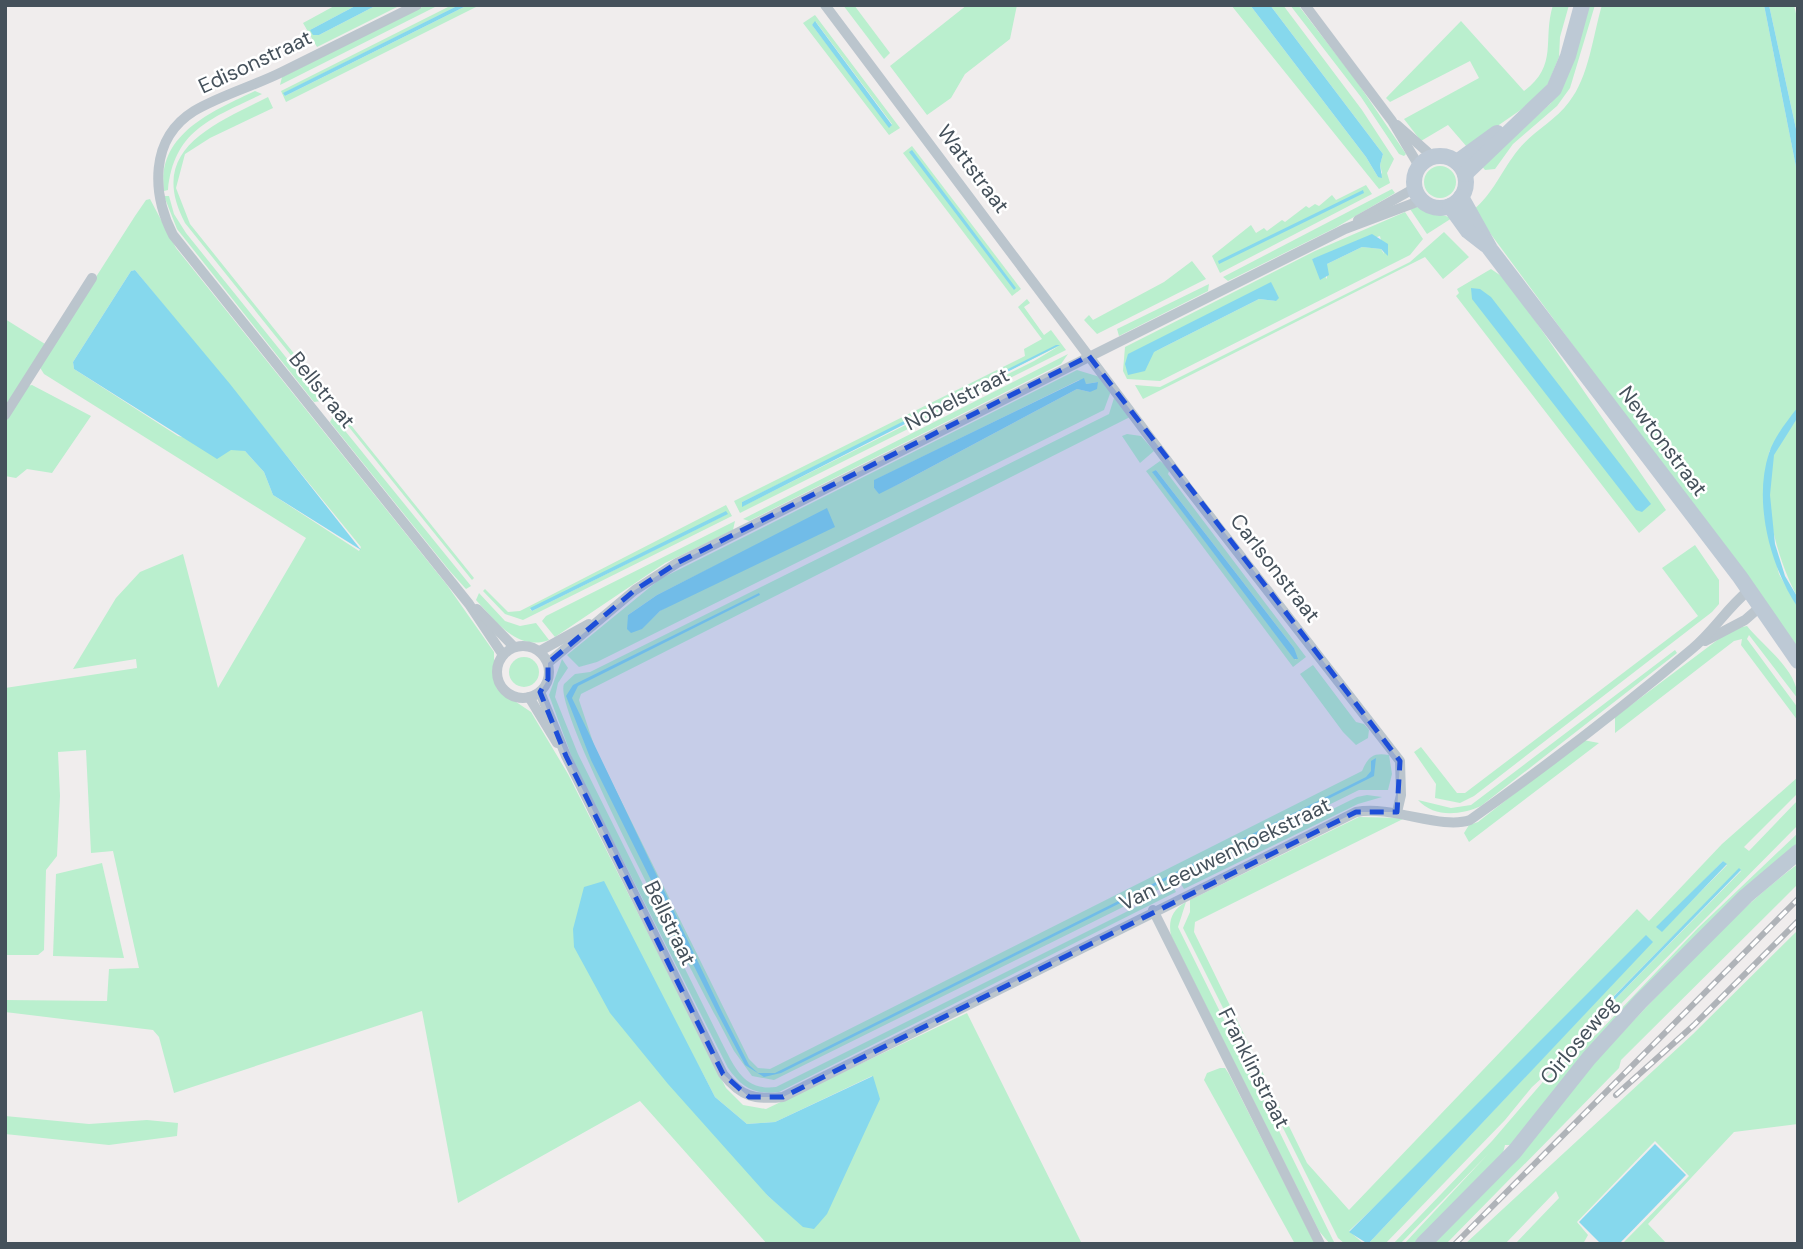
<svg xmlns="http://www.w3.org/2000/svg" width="1803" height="1249" font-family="'DM Sans',sans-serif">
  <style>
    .green { fill: #baefce; fill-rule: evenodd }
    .water { fill: #86d8ed }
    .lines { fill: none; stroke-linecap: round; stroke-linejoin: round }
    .street { stroke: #bbc5cd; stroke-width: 10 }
    .secondary { stroke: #bdc9d5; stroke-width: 16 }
    .rail-casing { stroke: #afb3b8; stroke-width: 6 }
    .rail { stroke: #fff; stroke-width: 3.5; stroke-dasharray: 10; stroke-linecap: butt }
    .marked { fill: #1d4ed8; fill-opacity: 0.2; stroke: #1d4ed8; stroke-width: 5; stroke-dasharray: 14 9; stroke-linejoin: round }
    .labels { text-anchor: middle; stroke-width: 5; stroke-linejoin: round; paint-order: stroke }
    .street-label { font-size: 21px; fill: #45515b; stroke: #fff }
  </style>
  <rect width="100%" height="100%" fill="#f0eded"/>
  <!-- green -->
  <g class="green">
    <path d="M336,5H357L310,30L319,35L377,5H401L317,47L303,23Z"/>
    <path d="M426,5H439L280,85L282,77Z"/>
    <path d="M452,5H459L284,93L285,96L468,5H480L286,102L281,91Z"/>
    <path d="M843,5H854L890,53L884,59Z"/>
    <path d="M967,5H1017L1010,39L965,74L951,98L927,115L890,66Z"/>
    <path d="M1231,5H1250L1366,157L1378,177L1382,173L1380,165L1383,154L1270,5H1283L1362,110L1394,159L1387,173L1390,183L1379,189Z"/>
    <path d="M1290,5H1298L1355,79L1406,154L1404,156L1399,154L1361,97Z"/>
    <path d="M1553,5H1569L1560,37L1559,57L1548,84L1532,102L1467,147L1448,125L1421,141L1404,119L1479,78L1470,61L1390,102L1386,98L1461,21L1524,91C1559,65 1542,40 1553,5Z"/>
    <path d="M1589,5H1595L1570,88L1557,106L1513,144L1495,169L1485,170L1481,165L1551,103Z"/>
    <path d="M1602,5H1764L1798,177V407L1769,452L1764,514L1779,574L1798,608V650L1473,210C1493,194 1502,170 1518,150C1532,132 1555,121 1569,102C1589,77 1593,35 1602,5Z"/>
    <path d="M1769,5H1794L1798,22V138Z"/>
    <path d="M815,15L900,128L889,135L803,23ZM816,22L892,124L890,127L812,25Z"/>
    <path d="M255,91L262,94C213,118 174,129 168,190L164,191C156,134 213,111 255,91Z"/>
    <path d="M268,97L273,108L210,138L185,154L176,188L190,224L329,397L326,399L185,223C146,149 214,125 268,97Z"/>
    <path d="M912,146L1021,289L1012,296L903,153Z"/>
    <circle cx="1440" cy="182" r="16"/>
    <path d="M1366,185L1372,194L1220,273L1212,256L1251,225L1256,233L1264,228L1267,231L1282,220L1285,222L1306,206L1309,208L1315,204L1319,206L1332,195L1336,200Z"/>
    <path d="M1392,189L1395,193L1335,228L1228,281L1223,277Z"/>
    <path d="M164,196H169L174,214L186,233L321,401L314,402L177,229Z"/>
    <path d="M150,199L176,248L447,585L494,652V680L497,689L531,712L568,774L726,1088L743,1105L766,1109L967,1013L1082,1244H767L640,1101L458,1203L422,1011L174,1093L159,1037L153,1030L5,1012V1000L107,1001L109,969L139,968L113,851L91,853L86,750L58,752L60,796L57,856L46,870L44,950L38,955H5V688L137,668L136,659L73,669L116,598L140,572L183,554L218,688L306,538L44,374L39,366L135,216L146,200ZM135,270L361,547L359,551L273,495L264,472L245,451L178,436L74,369L73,362L131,271ZM692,1053L715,1097L747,1124L775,1122L872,1076L803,1226L768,1196L757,1181Z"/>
    <path d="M1417,207L1452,218L1427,234L1410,209Z"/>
    <path d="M1405,212L1423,239L1410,255L1160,381L1127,379L1123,371L1125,347L1315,251ZM1380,236L1384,254L1381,249L1362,247L1327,264V279L1312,259ZM1271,283L1276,301L1259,299L1154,352Z"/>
    <path d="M1444,232L1469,257L1443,279L1425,257L1143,399L1135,385L1160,387L1410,262Z"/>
    <path d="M1192,261L1206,279L1097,334L1084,320L1089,315L1093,320L1164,282Z"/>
    <path d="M1491,269L1507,280L1666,510L1639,533L1456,296L1459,293L1457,289Z"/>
    <path d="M1209,284L1208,291L1119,336L1117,329Z"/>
    <path d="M1027,299L1030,303L1024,307L1044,335L1051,330L1066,350L740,513L734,501L1025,356L1024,349L1042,339L1018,307ZM1059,346L1034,361L743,506L742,502Z"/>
    <path d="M5,319L45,344L5,408Z"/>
    <path d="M1068,354L1061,364L749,521L743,519Z"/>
    <path d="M1077,370L1100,377L1111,391L1104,410L597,662L579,667L567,655L660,579ZM1079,380L1086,384L1098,382L1090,392L1077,389L901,483L879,493L874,488L875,480ZM828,509L660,611L642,628L628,615L657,595Z"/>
    <path d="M32,385L91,416L52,473L27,469L16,478L5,476V420L27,386Z"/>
    <path d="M1114,398L1130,417L581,694L579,700L595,748L749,1059L758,1068L770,1069L1362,771C1368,757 1373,752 1389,755L1392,774L1388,790H1359L774,1080L752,1076L734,1051C711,1006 551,711 564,684L575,674L590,672L1109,414Z"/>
    <path d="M338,409L474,578L472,580L336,411Z"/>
    <path d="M333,416L471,586L466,589L449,570L330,422Z"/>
    <path d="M1798,417V598C1778,562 1758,495 1774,454C1780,441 1790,429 1798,417Z"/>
    <path d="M1127,434L1141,436L1154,451L1140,463L1122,436Z"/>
    <path d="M1160,461L1170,469L1168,474L1306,657L1293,667L1146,471ZM1156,470L1294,648L1296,660L1153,473Z"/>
    <path d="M726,505L732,516L523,620L505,614L483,591L485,589L508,612L520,611ZM726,512L727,514L532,611L530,609Z"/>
    <path d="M735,521L733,530L665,563L555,637L542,621L546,616Z"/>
    <path d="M1695,545L1719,580V604L1712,612L1474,796L1460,803L1435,798L1436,784L1414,752L1421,747L1457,793H1465L1698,616L1662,568Z"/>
    <path d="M479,593L505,621L520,626L536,623L549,640C517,652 495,620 476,600Z"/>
    <path d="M1747,626C1763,646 1798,670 1798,699L1749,635L1747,639L1798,708V721L1741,645L1742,639L1734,641L1615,733V717L1732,629Z"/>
    <path d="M1675,650L1677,653L1481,806C1461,815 1434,818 1418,800L1451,808L1471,805Z"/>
    <circle cx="524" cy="672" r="15"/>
    <path d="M562,659L568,668L558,683L555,697L578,754L722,1043C735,1068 744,1091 776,1087L1174,888L1176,892L779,1092C755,1095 742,1088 728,1068L574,763L549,695Z"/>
    <path d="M1313,665L1356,722L1364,724L1369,730L1368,738L1356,745L1343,732L1300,674Z"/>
    <path d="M1583,740L1599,743L1469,842L1464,833L1469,825L1478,822Z"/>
    <path d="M1798,777V793L1744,847L1749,851L1798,800V825L1595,1030L1532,1087L1505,1120L1385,1244H1368L1652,942L1349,1231L1364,1244H1345L1338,1238L1183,928L1190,912V900L1359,817L1405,818L1195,922L1194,932L1307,1163L1349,1210L1637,909L1649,921L1722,844ZM1723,861L1727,865L1662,931L1657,927ZM1739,869L1741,871L1585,1030L1583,1027Z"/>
    <path d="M1367,795L1382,797L1358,804L1184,889L1181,884L1357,797Z"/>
    <path d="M1798,833V846L1512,1145H1505L1502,1157L1418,1244H1404L1488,1154L1400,1244H1393L1492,1141L1548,1076L1598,1033L1698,928Z"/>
    <path d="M102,863L124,958L53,956L56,874Z"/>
    <path d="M1798,864V884L1621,1060L1619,1068L1446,1244H1432C1506,1160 1580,1076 1658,995C1703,949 1746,902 1798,864Z"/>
    <path d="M1186,902L1178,927L1335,1244H1330L1319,1231L1171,936C1168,920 1172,910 1186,902Z"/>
    <path d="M1798,930V1124L1734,1132L1648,1224L1667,1244H1622L1689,1176L1655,1141L1577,1222L1588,1235L1583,1244H1515L1559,1198L1556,1191L1505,1244H1465L1693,1034Z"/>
    <path d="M1220,1068H1225L1229,1074L1315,1244H1295L1204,1080L1207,1073Z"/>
    <path d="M5,1116L89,1124L147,1120L178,1123L177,1136L109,1145L5,1134Z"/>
  </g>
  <!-- water -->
  <g class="water">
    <path d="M357,5H377L319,35H313L310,30Z"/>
    <path d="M459,5H468L285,96L283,93Z"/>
    <path d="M1250,5H1270L1383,154L1380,165L1382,178L1378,177L1366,157Z"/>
    <path d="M1764,5H1769L1798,138V177Z"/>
    <path d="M815,21L892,125L889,128L812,25Z"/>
    <path d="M912,150L1016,288L1014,290L909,152Z"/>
    <path d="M1363,190L1364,193L1219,264L1218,261Z"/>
    <path d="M1372,234L1388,244V256L1381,249L1362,247L1327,264L1329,275L1320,280L1312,259Z"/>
    <path d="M135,270L230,384L361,550L273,495L264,472L245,451L231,450L217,459L74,369L73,362L131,271Z"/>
    <path d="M1271,282L1279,298L1276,301L1259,299L1154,352L1145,371L1128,375L1125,364L1128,354Z"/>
    <path d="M1471,288L1480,289L1491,297L1651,504L1642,512L1636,510L1472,299Z"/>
    <path d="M1056,345H1060L742,507V502Z"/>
    <path d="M1084,378L1086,384L1098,382L1097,389L1090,392L1077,389L901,483L879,494L874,488V480Z"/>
    <path d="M1798,407V417L1774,455L1770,495L1775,544L1785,576L1798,598V608C1770,566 1753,502 1769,453C1775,436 1787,421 1798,407Z"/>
    <path d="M1156,470L1294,648L1298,659H1294L1152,472Z"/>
    <path d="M827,508L835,527L660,611L642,629L631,633L627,629L628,615L657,595Z"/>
    <path d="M726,511L728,514L532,611L530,608Z"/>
    <path d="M759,593L760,595L578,686L572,698L722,1012L749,1065L758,1073H775L1366,777L1371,771V761L1376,758L1374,776L781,1073L764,1077L745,1065L719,1016L591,760L566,696L573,685Z"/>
    <path d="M1723,861L1727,864L1662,932L1656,927Z"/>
    <path d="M1739,868L1741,870L1585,1030L1583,1028Z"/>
    <path d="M604,881L715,1097L747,1124L775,1122L873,1076L880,1099L827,1214L814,1229L803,1227L768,1196L668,1084L610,1013L574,947L573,929L584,887Z"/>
    <path d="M1646,935L1653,942L1368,1244L1349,1232Z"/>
    <path d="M1655,1144L1686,1175L1619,1244H1601L1579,1222Z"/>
  </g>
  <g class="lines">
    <!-- street -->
    <g class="street">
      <path d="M417,5C372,27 327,50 282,72C254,86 221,95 194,111C149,139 152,194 173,235L469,604L503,655"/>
      <path d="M825,5L1187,487L1400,761L1401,795L1397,812"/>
      <path d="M1305,5L1392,121L1419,166"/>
      <path d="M1397,125L1433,157"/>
      <path d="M1358,220L1415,188"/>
      <path d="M5,415L92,278"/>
      <path d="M477,609L514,647"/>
      <path d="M1705,641L1745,620L1760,607"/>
      <circle cx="523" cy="672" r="26"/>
      <path d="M540,651L589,624"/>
      <path d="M548,663L635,590L677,563L1345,229L1422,200"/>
      <path d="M540,692L566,756L723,1074C741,1097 755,1100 783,1097L1356,812C1392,805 1441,830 1470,820C1546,766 1621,709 1692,649C1713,632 1727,608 1748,591"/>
      <path d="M529,697L557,743"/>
      <path d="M1153,910L1320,1244"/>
    </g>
    <!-- secondary -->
    <g class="secondary">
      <circle cx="1440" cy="182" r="26"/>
      <path d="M1457,162L1497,133"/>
      <path d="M1465,174L1554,89L1568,56L1582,5"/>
      <path d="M1461,197L1490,249L1740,577L1798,661"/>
      <path d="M1450,206L1468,231L1486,245"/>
      <path d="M1423,1244L1515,1151L1589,1058L1640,1002L1746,896L1798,852"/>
    </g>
    <!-- rail casing -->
    <g class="rail-casing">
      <g id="rail">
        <path d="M1616,1095L1694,1025L1798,921"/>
        <path d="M1455,1244L1798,899"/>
      </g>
    </g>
    <!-- rail -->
    <use href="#rail" class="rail"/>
  </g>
  <!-- marked area -->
  <path class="marked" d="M1089,356L1400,761L1397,812H1356L783,1097H749L723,1074L566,756L540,692L548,679V663L635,590L677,563Z"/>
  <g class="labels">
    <!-- street labels -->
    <g class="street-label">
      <text transform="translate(255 62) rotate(-25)" y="7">Edisonstraat</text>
      <text transform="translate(973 169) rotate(53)" y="7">Wattstraat</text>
      <text transform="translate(322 390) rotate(51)" y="7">Bellstraat</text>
      <text transform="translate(957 399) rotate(-27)" y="7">Nobelstraat</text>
      <text transform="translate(1663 441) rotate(53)" y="7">Newtonstraat</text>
      <text transform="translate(1275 568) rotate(52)" y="7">Carlsonstraat</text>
      <text transform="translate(1225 854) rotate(-26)" y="7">Van Leeuwenhoekstraat</text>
      <text transform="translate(670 923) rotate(64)" y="7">Bellstraat</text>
      <text transform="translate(1579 1040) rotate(-50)" y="7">Oirloseweg</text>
      <text transform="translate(1254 1068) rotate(63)" y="7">Franklinstraat</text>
    </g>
  </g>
  <!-- border -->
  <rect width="1803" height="1249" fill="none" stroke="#45515b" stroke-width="14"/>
</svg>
